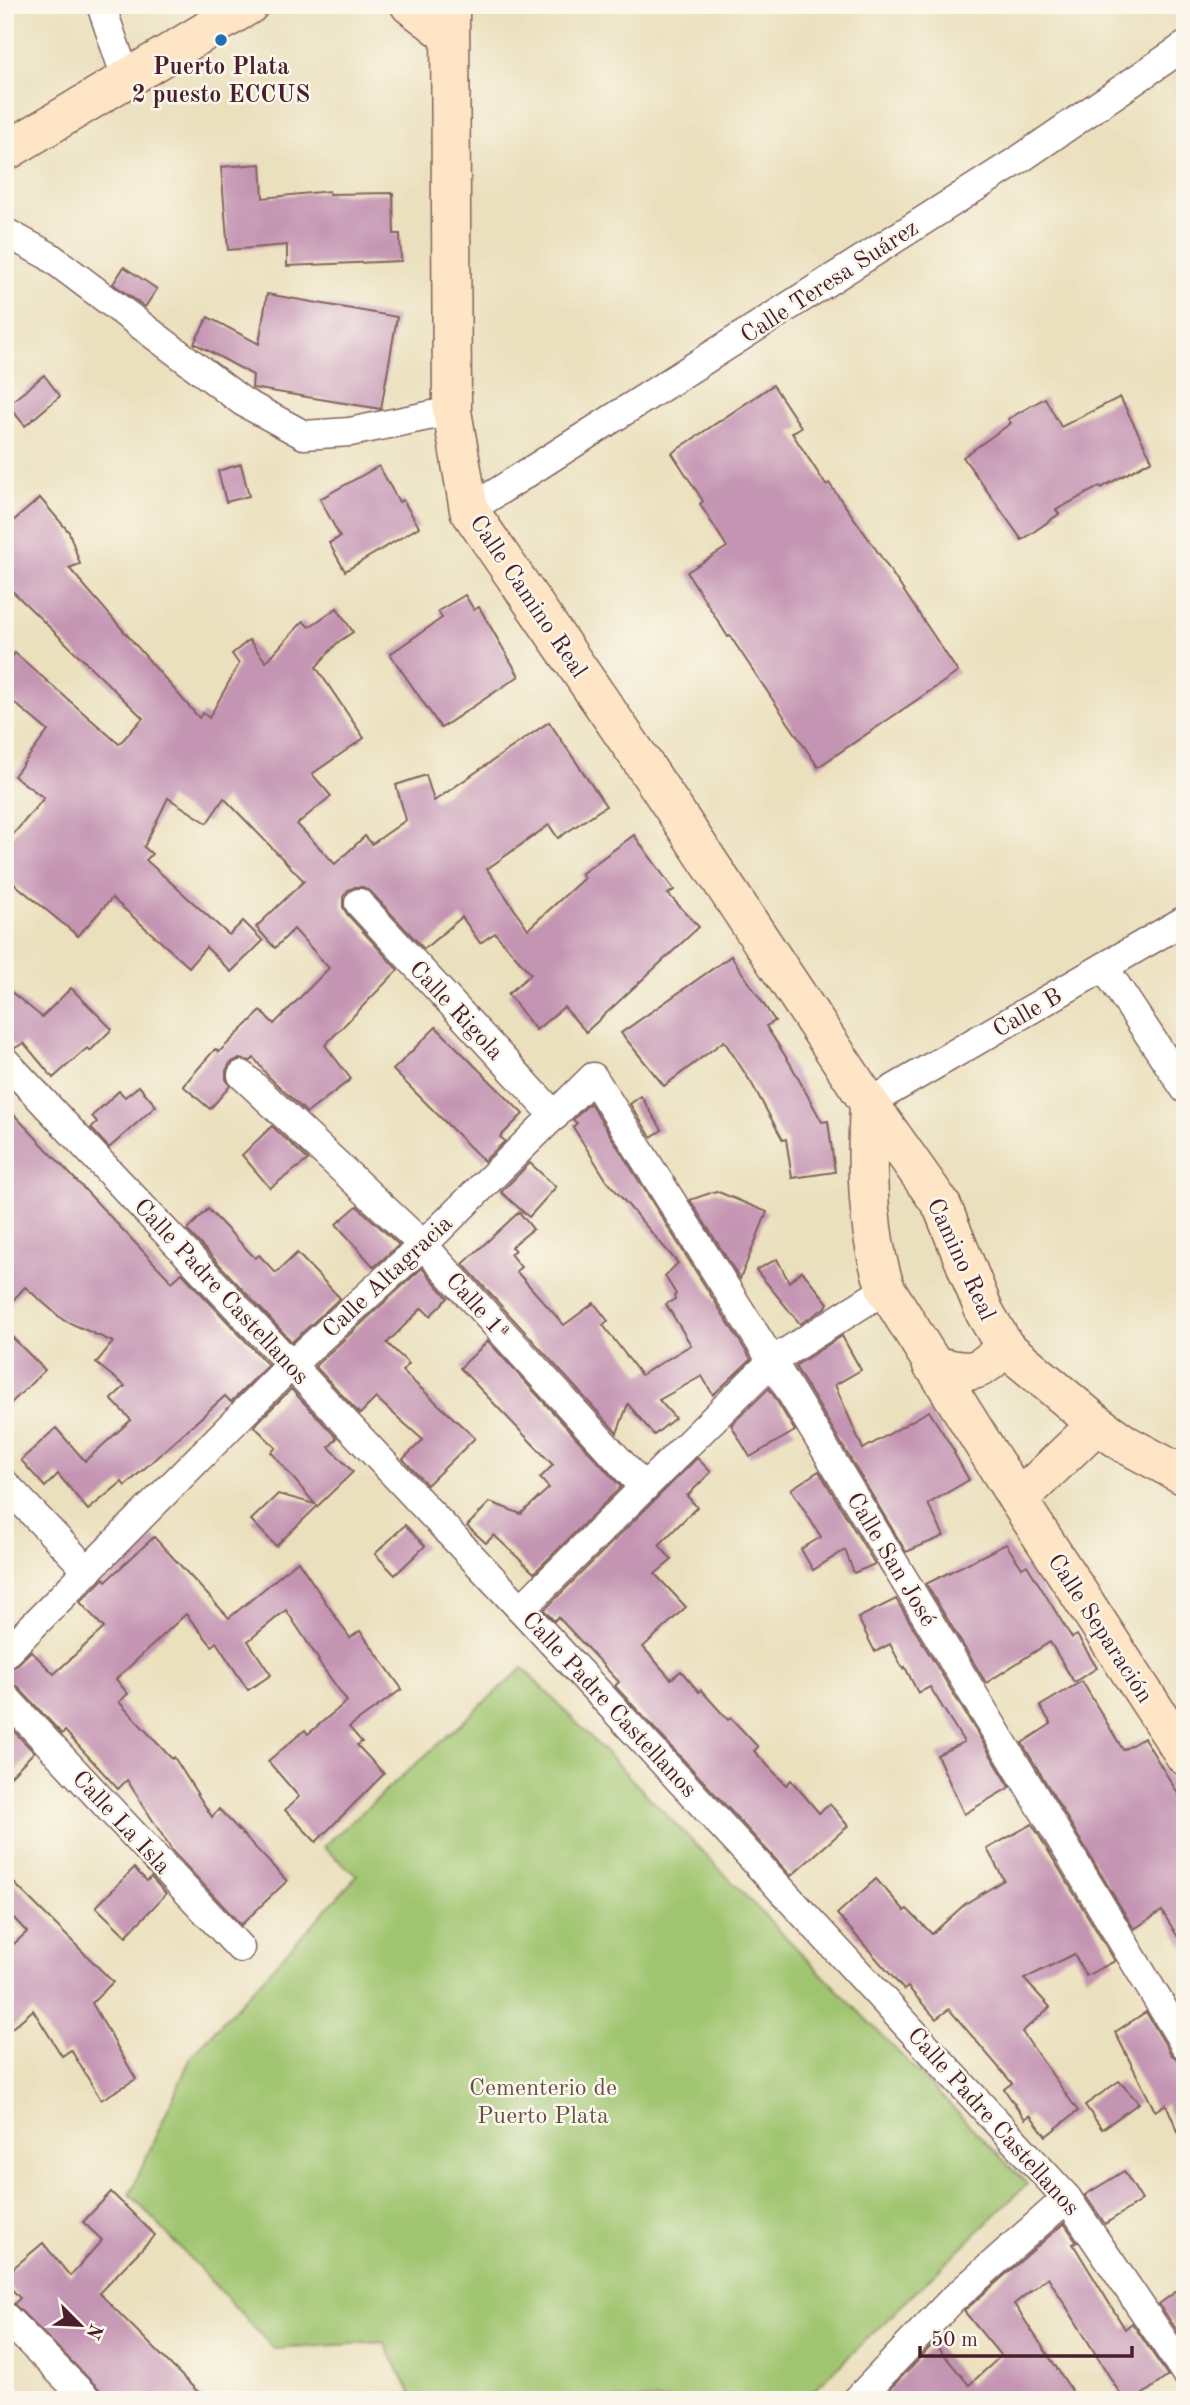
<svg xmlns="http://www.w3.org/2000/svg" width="1190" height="2405" font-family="'Old Standard TT',serif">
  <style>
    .green { fill: #a0c570; stroke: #75724e; stroke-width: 2 }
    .building { fill: #c494b3 }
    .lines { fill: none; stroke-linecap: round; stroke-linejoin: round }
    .street-casing { stroke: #82635e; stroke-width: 31 }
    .secondary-casing { stroke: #82635e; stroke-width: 41 }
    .street { stroke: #fff; stroke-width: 28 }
    .secondary { stroke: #fde5c5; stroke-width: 38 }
    .poi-dot { fill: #1f6fb2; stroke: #fbf7ec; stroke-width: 2.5 }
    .labels { text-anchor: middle; stroke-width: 5; stroke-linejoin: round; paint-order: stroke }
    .poi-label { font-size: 24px; font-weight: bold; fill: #4a1f2b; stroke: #fbf7ec }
    .street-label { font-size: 24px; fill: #4a1f2b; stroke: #fbf7ec }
    .park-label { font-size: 24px; fill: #645140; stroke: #fbf7ec }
  </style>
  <rect width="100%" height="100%" fill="#fbf7ec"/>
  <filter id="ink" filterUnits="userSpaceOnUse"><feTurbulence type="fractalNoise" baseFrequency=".0143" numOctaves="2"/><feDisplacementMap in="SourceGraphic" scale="14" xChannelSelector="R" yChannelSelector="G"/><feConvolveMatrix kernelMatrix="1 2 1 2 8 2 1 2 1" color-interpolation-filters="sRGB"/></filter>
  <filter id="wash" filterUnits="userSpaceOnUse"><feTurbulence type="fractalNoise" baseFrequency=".00686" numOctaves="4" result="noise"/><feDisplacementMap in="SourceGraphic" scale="28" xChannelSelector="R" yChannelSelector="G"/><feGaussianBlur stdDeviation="1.57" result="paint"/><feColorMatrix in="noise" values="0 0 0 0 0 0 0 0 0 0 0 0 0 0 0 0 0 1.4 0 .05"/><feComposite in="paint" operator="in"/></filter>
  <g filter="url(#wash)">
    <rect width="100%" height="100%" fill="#ebe0bd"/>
    <!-- green -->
    <path class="green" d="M523,1668L1027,2184L804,2400H414L384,2342L274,2349L130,2194L192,2055L357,1876L323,1847Z"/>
    <g id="blocks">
      <!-- building -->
      <g class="building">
        <path d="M261,164L263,198L329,191L330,194L393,193L394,234H400L401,261L287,266V245L228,250L221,167Z"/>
        <path d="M124,267L157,289L145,307L113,284Z"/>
        <path d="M267,294L397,317L381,409L252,388L253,375L194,343L208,317L259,344Z"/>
        <path d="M44,375L60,396L25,426L8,405Z"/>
        <path d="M773,385L801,427L792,433L826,485L829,483L873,545L958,672L818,767L730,636L728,637L687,572L727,547L700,504L703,501L672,453Z"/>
        <path d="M1120,397L1152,460L1101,488L1100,486L1056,510L1059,514L1022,540L963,457L1011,423L1008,419L1045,398L1061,427Z"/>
        <path d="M241,464L249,496L226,502L218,471Z"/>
        <path d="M379,466L399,502L403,500L419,527L345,571L329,543L340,537L320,499Z"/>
        <path d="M40,498L69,532L80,564L69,568L199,718L203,713L209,718L239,664L232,654L249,640L266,662L303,621L309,627L337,608L353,632L337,643L316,667L364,738L312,774L331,796L297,824L335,864L365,836L372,844L406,820L396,785L426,775L434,801L549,722L606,806L558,838L549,825L487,869L528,929L584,878L581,874L634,835L674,890L668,894L699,927L586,1032L564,1007L536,1030L508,994L531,974L495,933L480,943L462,917L424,949L371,892L363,887H355L348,890L343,897V907L347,914L398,970L325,1045L351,1079L307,1113L267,1075L254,1058L251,1061L238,1059L230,1063L226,1071V1079L230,1086L210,1109L183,1086L215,1049L219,1052L261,1011L274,1024L329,968L294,929L275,948L256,927L304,881L224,798L207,823L168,798L144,847L152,854L146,860L229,935L243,921L263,941L231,972L206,947L189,967L112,898L78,936L5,876V844L44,798L14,776L48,731L5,695V665L15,653L119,744L143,718L5,584V528Z"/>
        <path d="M465,595L474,610L479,607L519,676L441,728L390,654L442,618L438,611Z"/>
        <path d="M731,956L775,1021L766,1026L791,1065L822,1122L828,1121L835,1172L792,1178L786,1139L783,1140L752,1084L724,1041L664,1086L621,1033Z"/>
        <path d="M5,987L42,1017L71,988L112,1029L90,1051L87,1048L53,1078L24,1043L15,1048L5,1035Z"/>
        <path d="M436,1027L523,1114L500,1137L505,1141L484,1161L393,1070Z"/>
        <path d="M139,1086L156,1106L109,1148L91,1128L97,1122L92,1116L119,1091L125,1097Z"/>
        <path d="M641,1096L662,1130L651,1137L630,1104Z"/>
        <path d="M590,1103L751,1359L713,1395L702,1376L659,1400L675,1418L654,1435L628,1404L617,1433L463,1264L519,1212L533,1229L511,1247L515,1250L510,1254L521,1267L516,1271L564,1325L594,1303L608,1321L603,1325L641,1375L691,1345L666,1304L675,1299L674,1296L676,1294L665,1276L678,1263L607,1181L573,1127L577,1123L573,1120Z"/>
        <path d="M5,1105L172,1282L182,1273L268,1365L231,1402L225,1396L125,1486L122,1482L88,1510L58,1474L45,1487L21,1460L56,1428L85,1461L131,1420L111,1399L125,1386L96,1363L113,1342L63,1320L25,1287L5,1309Z"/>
        <path d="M272,1126L308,1160L270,1188L242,1155Z"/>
        <path d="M530,1163L556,1187L529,1217L501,1192Z"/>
        <path d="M716,1191L767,1212L740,1279L690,1200Z"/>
        <path d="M357,1206L399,1245L374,1267L336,1224Z"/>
        <path d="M208,1209L255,1258L259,1255L276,1273L297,1253L340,1298L292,1342L187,1230Z"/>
        <path d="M777,1259L789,1282L802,1271L828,1303L826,1307L800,1324L756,1270Z"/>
        <path d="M422,1268L448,1298L430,1316L422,1308L387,1343L409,1364L402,1371L475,1438L427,1485L403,1459L423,1440L376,1398L360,1414L315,1366Z"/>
        <path d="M5,1330L45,1370L5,1409Z"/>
        <path d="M842,1336L861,1370L835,1385L863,1449L929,1411L955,1452L954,1453L969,1480L928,1504L944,1536L906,1552L795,1366Z"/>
        <path d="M488,1341L621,1487L534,1573L494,1535L486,1543L467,1526L490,1502L521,1514L549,1488L540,1478L553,1465L460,1368Z"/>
        <path d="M769,1388L795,1431L750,1457L731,1425Z"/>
        <path d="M291,1389L337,1438L329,1447L353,1472L276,1546L251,1520L278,1494L315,1504L271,1452L276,1448L254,1426Z"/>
        <path d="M697,1458L711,1472L687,1496L697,1507L659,1545L672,1560L655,1574L686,1607L643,1647L671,1679L681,1671L699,1692L701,1690L728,1720L731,1718L758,1747L754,1751L786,1785L791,1780L819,1813L830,1804L848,1826L791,1876L615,1686L619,1682L558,1617L554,1621L544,1610Z"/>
        <path d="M819,1471L875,1564L854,1573L845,1550L813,1570L801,1549L821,1537L791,1489Z"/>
        <path d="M405,1525L425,1546L395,1575L375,1554Z"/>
        <path d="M154,1537L229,1618L298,1561L350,1638L360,1631L402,1689L349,1727L362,1742L357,1745L384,1774L316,1842L285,1810L299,1797L268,1761L305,1730L308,1734L347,1701L318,1661L319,1660L286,1610L248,1641L271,1675L248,1690L216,1642L212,1646L186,1614L116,1679L128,1694L119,1702L172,1759L174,1757L212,1817L219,1809L287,1881L241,1925L173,1852L127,1780L118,1789L65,1731L62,1734L17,1686L5,1681V1670L16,1666L31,1651L54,1674L104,1628L80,1602L104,1578L106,1581Z"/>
        <path d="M1006,1544L1022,1568L1027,1565L1072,1638L1077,1635L1097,1668L1074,1682L1050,1642L986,1683L926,1584Z"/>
        <path d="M896,1599L1010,1787L964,1814L937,1755L964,1742L930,1687L918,1693L905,1667L903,1669L890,1644L875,1652L858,1618Z"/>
        <path d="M1082,1681L1123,1750L1144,1738L1185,1805V1949L1162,1911L1134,1929L1022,1743L1051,1724L1040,1706Z"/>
        <path d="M5,1722L34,1752L5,1782Z"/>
        <path d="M1032,1824L1115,1961L1086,1976L1074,1954L1024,1979L1050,2007L1022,2032L1078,2111L1046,2136L1030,2115L1025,2119L1004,2089L1012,2083L949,2009L936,2019L908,1987L904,1990L837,1914L876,1879L905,1911L907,1909L932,1934L965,1904L1004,1880L987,1849Z"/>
        <path d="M134,1868L147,1881L151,1877L166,1894L126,1936L96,1907Z"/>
        <path d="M5,1874L113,1982L92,2003L136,2079L101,2100L71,2050L62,2056L33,2010L5,2034V1952L27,1932L5,1909Z"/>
        <path d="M1146,2012L1171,2054L1185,2065V2148L1166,2104L1155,2111L1115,2032Z"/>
        <path d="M1119,2081L1139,2103L1102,2129L1085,2105Z"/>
        <path d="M1124,2171L1142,2200L1105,2224L1085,2195Z"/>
        <path d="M111,2192L155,2235L99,2293L206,2400H110L14,2304L20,2298L5,2282V2275L43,2243L70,2276L102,2240L83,2222Z"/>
        <path d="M1064,2223L1077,2242L1073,2244L1125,2329L1132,2323L1168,2376L1135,2400H1124L1048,2277L1014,2304L1078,2400H893L886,2393L934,2343L969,2385L1001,2356L964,2311Z"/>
        <path d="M1185,2285V2342L1159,2304Z"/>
      </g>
    </g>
  </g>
  <g filter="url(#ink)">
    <use href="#blocks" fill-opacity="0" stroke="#82635e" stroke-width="2"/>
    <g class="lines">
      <!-- street casing -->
      <g class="street-casing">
        <g id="street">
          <path d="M101,5L126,78"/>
          <path d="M5,232L49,256L243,402L304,435L350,432L452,411"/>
          <path d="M469,510L1023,157L1185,46"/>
          <path d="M359,903L555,1116"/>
          <path d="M1104,967L1185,1089"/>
          <path d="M5,1061L521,1609L1067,2198L1185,2372"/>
          <path d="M242,1075L423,1245L644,1488"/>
          <path d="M869,1103L1185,920"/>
          <path d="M5,1484L88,1571"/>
          <path d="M521,1609L772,1361L886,1289"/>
          <path d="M5,1654L291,1365L423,1245L593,1077L772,1361L1185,2045"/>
          <path d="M5,1697L240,1948"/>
          <path d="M5,2317L88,2400"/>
          <path d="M857,2400L951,2301L1067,2198"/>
        </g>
      </g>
      <!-- secondary casing -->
      <g class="secondary-casing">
        <g id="secondary">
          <path d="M410,5L448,34"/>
          <path d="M450,5L452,411L469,510L639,757L869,1103L942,1206L985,1313L1005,1347L1097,1424L1125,1444L1185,1476"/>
          <path d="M5,152L249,5"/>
          <path d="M869,1103C866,1162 866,1234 886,1289L1018,1500L1185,1756"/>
          <path d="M932,1365C972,1374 976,1376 1005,1347"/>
          <path d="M1018,1500L1097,1424"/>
        </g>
      </g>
      <!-- street -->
      <use href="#street" class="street"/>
      <!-- secondary -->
      <use href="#secondary" class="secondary"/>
    </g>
  </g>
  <!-- markers -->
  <circle class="poi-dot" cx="221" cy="40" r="7"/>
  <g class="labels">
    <!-- poi labels -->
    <g class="poi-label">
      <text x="221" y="74">Puerto Plata<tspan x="221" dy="28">2 puesto ECCUS</tspan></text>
    </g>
    <!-- street labels -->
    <g class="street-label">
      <text transform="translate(829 281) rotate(-33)" y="8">Calle Teresa Suárez</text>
      <text transform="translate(529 596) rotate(56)" y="8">Calle Camino Real</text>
      <text transform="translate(457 1010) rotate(47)" y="8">Calle Rigola</text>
      <text transform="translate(1027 1012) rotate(-30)" y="8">Calle B</text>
      <text transform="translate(962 1259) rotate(65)" y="8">Camino Real</text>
      <text transform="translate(387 1276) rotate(-43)" y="8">Calle Altagracia</text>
      <text transform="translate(222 1291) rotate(47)" y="8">Calle Padre Castellanos</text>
      <text transform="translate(478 1306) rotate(48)" y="8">Calle 1ª</text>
      <text transform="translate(892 1559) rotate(59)" y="8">Calle San José</text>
      <text transform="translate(1101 1628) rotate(57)" y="8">Calle Separación</text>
      <text transform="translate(610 1704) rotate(47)" y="8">Calle Padre Castellanos</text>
      <text transform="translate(122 1822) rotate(47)" y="8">Calle La Isla</text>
      <text transform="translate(994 2121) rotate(48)" y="8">Calle Padre Castellanos</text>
    </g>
    <!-- park labels -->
    <g class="park-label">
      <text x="543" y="2095">Cementerio de<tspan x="543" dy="28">Puerto Plata</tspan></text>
    </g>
  </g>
  <!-- margin -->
  <rect width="1190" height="2405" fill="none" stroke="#fbf7ec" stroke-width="28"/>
  <!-- north arrow -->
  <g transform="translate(80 2325) rotate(114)" stroke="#fbf7ec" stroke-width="5" paint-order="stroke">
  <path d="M0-5L12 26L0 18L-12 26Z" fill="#4a1f2b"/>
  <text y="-10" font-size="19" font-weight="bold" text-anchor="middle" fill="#4a1f2b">N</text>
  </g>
  <!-- scale -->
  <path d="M920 2346v10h212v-10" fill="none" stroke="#4a1f2b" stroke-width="3.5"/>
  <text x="931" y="2346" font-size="21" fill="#4a1f2b" stroke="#fbf7ec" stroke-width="5" paint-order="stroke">50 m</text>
</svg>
